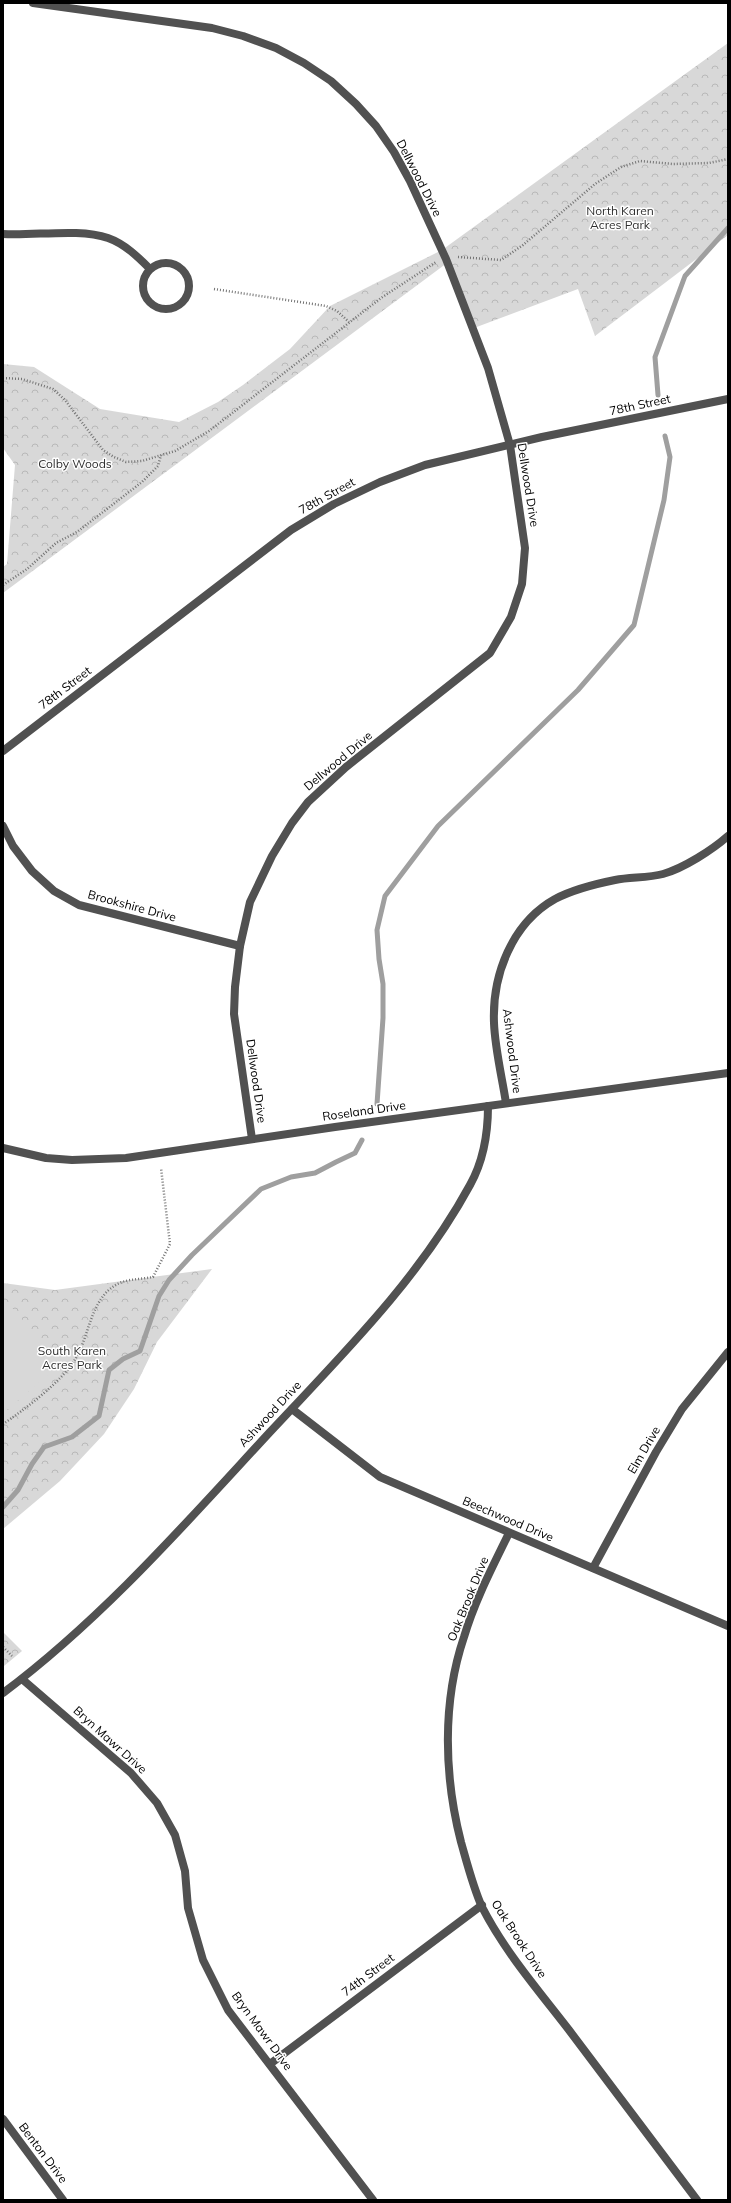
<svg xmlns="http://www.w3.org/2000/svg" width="731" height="2203" font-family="Mulish,sans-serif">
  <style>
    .forest { fill: url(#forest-crowns) }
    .pitch { fill: #d8d8d8 }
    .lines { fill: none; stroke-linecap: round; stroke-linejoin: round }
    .stream { stroke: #9f9f9f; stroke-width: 5 }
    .path { stroke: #737373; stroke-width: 2.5; stroke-dasharray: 1 2; stroke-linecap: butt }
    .street { stroke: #515151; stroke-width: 8 }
    .labels { text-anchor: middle; stroke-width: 3; stroke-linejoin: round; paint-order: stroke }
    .street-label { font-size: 12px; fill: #000; stroke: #fff }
    .park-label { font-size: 12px; fill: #2f2f2f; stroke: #fff }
  </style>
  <defs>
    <pattern id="forest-crowns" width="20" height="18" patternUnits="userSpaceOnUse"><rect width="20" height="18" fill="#d8d8d8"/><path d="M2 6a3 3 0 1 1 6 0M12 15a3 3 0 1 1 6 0" fill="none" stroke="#b8b8b8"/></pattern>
  </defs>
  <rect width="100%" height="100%" fill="#fff"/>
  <!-- forest -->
  <g class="forest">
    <path d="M728,43V235L595,336L578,289L474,328L447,263L3,593V567L7,564L15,465L3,448V364L34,367L100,409L179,422L218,402L243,385L290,349L330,306L442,250Z"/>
    <path d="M212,1269L157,1342L134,1389L104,1434L60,1481L3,1529V1283L55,1290Z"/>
    <path d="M3,1632L22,1651L4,1666L3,1665Z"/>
  </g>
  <!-- pitch -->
  <path class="pitch" d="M9,1304L60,1365L3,1413V1308Z"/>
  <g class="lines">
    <!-- stream -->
    <g class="stream">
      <path d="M658,395L655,357L685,276L728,228"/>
      <path d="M377,1104L383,1018V984L379,959L377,930L385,896L438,826L578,690L634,625L664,500L670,457L665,436"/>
      <path d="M3,1507L18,1490L32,1464L44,1447L72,1437L99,1416L109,1370L123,1359L140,1351L159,1296L169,1280L192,1255L261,1189L291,1177L315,1173L336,1162L355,1153L362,1140"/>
    </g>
    <!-- path -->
    <g class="path">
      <path d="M458,257L501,260L523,245L595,184L621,167L640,161L673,164L709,163L728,159"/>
      <path d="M214,289L326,306L337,311L349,322"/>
      <path d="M3,378L22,379L53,389L65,400L103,450L114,457L126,462L142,461L175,451L209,431L381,298L436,262"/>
      <path d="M3,585L27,569L56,543L77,532L142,482L158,466L161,455"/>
      <path d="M3,1424C23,1411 62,1381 74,1361C91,1336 89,1295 122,1282C131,1279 143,1279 153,1277L170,1244L161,1168"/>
      <path d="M3,1647L12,1656"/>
    </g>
    <!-- street -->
    <g class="street">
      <path d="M33,3L212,28L243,36L276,48L304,63L331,81L356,104L376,126L394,152L410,181L446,259L488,368L510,445L525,548L522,584L511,617L490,653L346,767L308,802L292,823L272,856L250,902L240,946L235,987L234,1014L252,1139"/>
      <path d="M3,234C35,236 79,228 108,238C125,244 138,257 150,269"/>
      <circle cx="166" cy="286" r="23"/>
      <path d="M3,751L291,530L334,504L380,482L425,465L542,437L728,399"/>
      <path d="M3,826L13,846L32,871L54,891L79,905L240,946"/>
      <path d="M506,1103C502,1077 495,1049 494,1023C492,975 512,923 555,899C574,889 595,884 615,880C631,877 648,878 663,874C684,868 712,850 728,836"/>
      <path d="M3,1148L46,1158L72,1160L126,1158L335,1127L728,1073"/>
      <path d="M292,1409L380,1477L728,1626"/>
      <path d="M509,1533C493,1566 475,1600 464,1637C442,1702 444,1776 461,1842C467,1863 473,1887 482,1907C505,1952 539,1991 569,2030C612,2087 654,2143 697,2200"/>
      <path d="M593,1568L656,1452L682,1409L728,1352"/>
      <path d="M22,1679L131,1773L157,1803L175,1835L185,1871L188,1908L203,1960L228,2010L373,2200"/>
      <path d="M3,1693C102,1619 186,1523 270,1432C342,1355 419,1279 470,1185C484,1160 488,1134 488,1106"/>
      <path d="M270,2064L482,1905"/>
      <path d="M3,2119L63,2200"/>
    </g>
  </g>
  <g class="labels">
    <!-- street labels -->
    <g class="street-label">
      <text transform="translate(419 178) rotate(63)" y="4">Dellwood Drive</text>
      <text transform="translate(640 405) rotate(-12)" y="4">78th Street</text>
      <text transform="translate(528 485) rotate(81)" y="4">Dellwood Drive</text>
      <text transform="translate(327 496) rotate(-29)" y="4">78th Street</text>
      <text transform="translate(65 688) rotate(-37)" y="4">78th Street</text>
      <text transform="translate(338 761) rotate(-40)" y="4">Dellwood Drive</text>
      <text transform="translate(132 906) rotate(15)" y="4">Brookshire Drive</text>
      <text transform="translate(512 1051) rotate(83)" y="4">Ashwood Drive</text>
      <text transform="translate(256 1081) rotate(82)" y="4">Dellwood Drive</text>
      <text transform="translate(364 1111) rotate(-8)" y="4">Roseland Drive</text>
      <text transform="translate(270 1414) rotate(-47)" y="4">Ashwood Drive</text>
      <text transform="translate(644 1450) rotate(-60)" y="4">Elm Drive</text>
      <text transform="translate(508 1519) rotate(23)" y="4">Beechwood Drive</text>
      <text transform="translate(468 1599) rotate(-68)" y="4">Oak Brook Drive</text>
      <text transform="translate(110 1740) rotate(42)" y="4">Bryn Mawr Drive</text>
      <text transform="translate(519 1939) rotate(57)" y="4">Oak Brook Drive</text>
      <text transform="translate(368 1975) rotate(-37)" y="4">74th Street</text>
      <text transform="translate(262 2031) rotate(54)" y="4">Bryn Mawr Drive</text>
      <text transform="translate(43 2153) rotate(53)" y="4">Benton Drive</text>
    </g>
    <!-- park labels -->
    <g class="park-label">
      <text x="620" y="215">North Karen<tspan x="620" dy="14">Acres Park</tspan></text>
      <text x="75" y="468">Colby Woods</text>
      <text x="72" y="1355">South Karen<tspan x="72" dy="14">Acres Park</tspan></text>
    </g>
  </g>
  <!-- border -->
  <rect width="731" height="2203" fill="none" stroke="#000000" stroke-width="8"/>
</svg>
